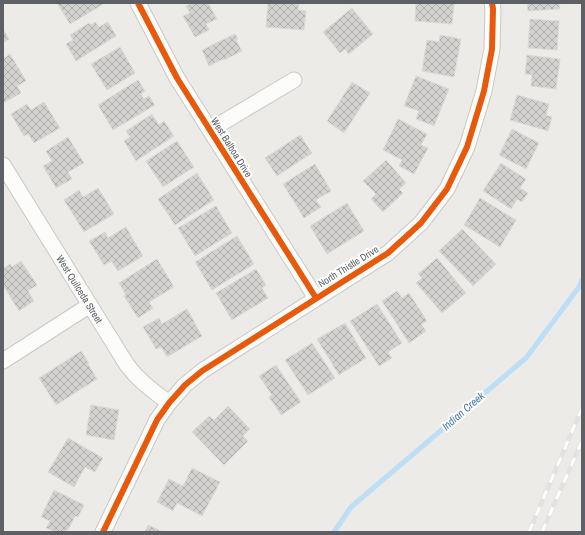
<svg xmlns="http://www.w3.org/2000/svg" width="585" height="535" font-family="'Archivo Narrow',sans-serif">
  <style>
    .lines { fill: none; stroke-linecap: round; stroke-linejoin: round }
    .stream { stroke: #bcdef6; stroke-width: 5 }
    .building { fill: url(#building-cross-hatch); stroke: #dcdad6 }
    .minor-casing { stroke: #c8c8c8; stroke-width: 17 }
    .minor { stroke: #fcfcfb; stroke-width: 15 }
    .rail-casing { stroke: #e3e2e2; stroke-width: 4.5 }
    .rail { stroke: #fff; stroke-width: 3; stroke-dasharray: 9; stroke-linecap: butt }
    .cycleway-casing { stroke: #fff; stroke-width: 8 }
    .cycleway { stroke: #e8590c; stroke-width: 6 }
    .labels { text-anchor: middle; stroke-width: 4; stroke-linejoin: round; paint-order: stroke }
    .street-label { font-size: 10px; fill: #5d6065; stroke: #fff }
    .water-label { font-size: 11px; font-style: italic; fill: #4378ae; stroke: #fff }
  </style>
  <defs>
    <pattern id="building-cross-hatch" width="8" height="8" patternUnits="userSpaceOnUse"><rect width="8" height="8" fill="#d3d2d0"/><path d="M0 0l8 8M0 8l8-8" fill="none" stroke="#aeaeac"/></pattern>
  </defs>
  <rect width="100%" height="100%" fill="#edebe7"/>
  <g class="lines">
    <!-- stream -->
    <path class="stream" d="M334,532L351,507L526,358L579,287L582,280"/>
  </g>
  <!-- building -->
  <g class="building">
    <path d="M57,3H101L102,5L70,24Z"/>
    <path d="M192,3H208L217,19L206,24L209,30L195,37L183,16L190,13L186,6Z"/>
    <path d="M268,3H299L298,10L306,11L304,30L266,27Z"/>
    <path d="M416,3H454L452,24L415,21Z"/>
    <path d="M527,3H559L560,9L528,11Z"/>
    <path d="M352,8L373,34L349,54L345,49L340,53L323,32Z"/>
    <path d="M530,19L559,21L557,50L528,48Z"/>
    <path d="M95,22L99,27L108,22L116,36L76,61L66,44L73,40L70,35L89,23L91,25Z"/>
    <path d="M3,29L9,39L3,43Z"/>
    <path d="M235,34L238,39L236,40L242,51L224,60L223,59L209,66L202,50Z"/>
    <path d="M440,35L461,39L454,77L422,71L427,40L439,42Z"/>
    <path d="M120,47L135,73L107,90L91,64Z"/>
    <path d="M10,54L26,81L17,86L21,93L3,103V59Z"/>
    <path d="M527,55L560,59L556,89L531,86L532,75L525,74Z"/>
    <path d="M416,76L449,89L434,126L416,119L419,111L404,106Z"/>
    <path d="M138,80L145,91L141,94L144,99L149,96L155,105L113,130L98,105Z"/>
    <path d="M352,82L370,93L344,133L327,121Z"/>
    <path d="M517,95L549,104L546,115L552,117L548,131L510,120Z"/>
    <path d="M44,102L60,128L34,143L28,134L24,136L11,114L27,104L31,110Z"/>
    <path d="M152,114L159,125L164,121L174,136L136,161L124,141L130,137L126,131Z"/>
    <path d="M398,119L427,134L421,145L428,148L414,174L399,166L402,160L383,150Z"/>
    <path d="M512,129L539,143L526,169L499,155Z"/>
    <path d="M300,135L312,153L277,176L265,158Z"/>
    <path d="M68,137L84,163L68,172L72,179L56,188L43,166L52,161L46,151Z"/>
    <path d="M177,141L194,167L163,187L146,161Z"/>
    <path d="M386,160L406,183L399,189L403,193L383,212L371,199L376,194L363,181Z"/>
    <path d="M501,163L526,179L520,188L528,193L522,202L517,199L511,209L483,191Z"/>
    <path d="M315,164L331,191L316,200L321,207L304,218L283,184Z"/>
    <path d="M197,173L214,200L175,225L158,199Z"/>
    <path d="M98,188L114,214L84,232L64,200L79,190L83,197Z"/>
    <path d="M480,198L516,220L500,247L464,225Z"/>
    <path d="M347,203L364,231L327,254L310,226Z"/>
    <path d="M216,206L232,233L195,256L178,228Z"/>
    <path d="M126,227L143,256L118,271L111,261L104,265L89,241L105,232L108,238Z"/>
    <path d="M462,229L496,264L473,286L439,251Z"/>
    <path d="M237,236L254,264L212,290L195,262Z"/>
    <path d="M437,258L466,293L442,313L416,283L422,278L418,274Z"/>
    <path d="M157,259L174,287L149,302L153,308L138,318L124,296L126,295L119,283Z"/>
    <path d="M21,261L37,285L28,291L34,301L19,311L3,285V269L10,264L12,267Z"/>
    <path d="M256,269L266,285L262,288L268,298L232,320L216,293Z"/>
    <path d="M397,291L402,298L409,293L427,321L421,324L426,331L409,343L382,301Z"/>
    <path d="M377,304L402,343L388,352L392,358L379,366L350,321Z"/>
    <path d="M187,309L202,336L167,357L161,347L156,349L143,327L159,318L162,324Z"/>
    <path d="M345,323L366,358L339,375L317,339Z"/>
    <path d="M312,343L335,378L308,395L285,360Z"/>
    <path d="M81,351L89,363L88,364L97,379L56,405L39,378Z"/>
    <path d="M276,365L301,402L281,415L269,397L272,395L259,376Z"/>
    <path d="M91,405L119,410L114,440L86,435Z"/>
    <path d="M228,406L250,429L243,436L248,441L224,465L192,432L209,416L214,420Z"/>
    <path d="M68,438L103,458L95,472L85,467L74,487L48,472Z"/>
    <path d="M192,468L220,482L202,516L177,503L173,511L157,502L169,479L183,486Z"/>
    <path d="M54,490L84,505L78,517L75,516L68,530L67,529L65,532H56L46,528L50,521L41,517Z"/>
    <path d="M148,525L163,532H145Z"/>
  </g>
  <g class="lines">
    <!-- minor casing -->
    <g class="minor-casing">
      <g id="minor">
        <path d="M138,3L177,78L316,298"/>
        <path d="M210,130L294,80"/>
        <path id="s1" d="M3,165L127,365C140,382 152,390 169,403"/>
        <path d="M3,361L90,305"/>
        <path d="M103,532L157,420L169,403L185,385L202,371L388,253L421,223L447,189L467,147L484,91L492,49L493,9L492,3"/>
      </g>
    </g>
    <!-- minor -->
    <use href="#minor" class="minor"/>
    <!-- rail casing -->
    <g class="rail-casing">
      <g id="rail">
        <path d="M529,532L582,408"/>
        <path d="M542,532L582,441"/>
      </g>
    </g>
    <!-- rail -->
    <use href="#rail" class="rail"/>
    <!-- cycleway casing -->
    <g class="cycleway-casing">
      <g id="cycleway">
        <path d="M138,3L177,78L316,298"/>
        <path d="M103,532L157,420L169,403L185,385L202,371L388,253L421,223L447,189L467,147L484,91L492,49L493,9L492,3"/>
      </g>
    </g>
    <!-- cycleway -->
    <use href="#cycleway" class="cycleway"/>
  </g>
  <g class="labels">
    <!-- street labels -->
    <g class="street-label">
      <text transform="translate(232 147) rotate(58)" y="4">West Balboa Drive</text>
      <text transform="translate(348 266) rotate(-32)" y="4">North Thistle Drive</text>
      <text dy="4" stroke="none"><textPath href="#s1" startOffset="146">West Quilceda Street</textPath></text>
    </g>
    <!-- water labels -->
    <g class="water-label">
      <text transform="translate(463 411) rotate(-41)" y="4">Indian Creek</text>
    </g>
  </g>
  <!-- border -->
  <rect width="585" height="535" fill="none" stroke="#5d6065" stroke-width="8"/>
</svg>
